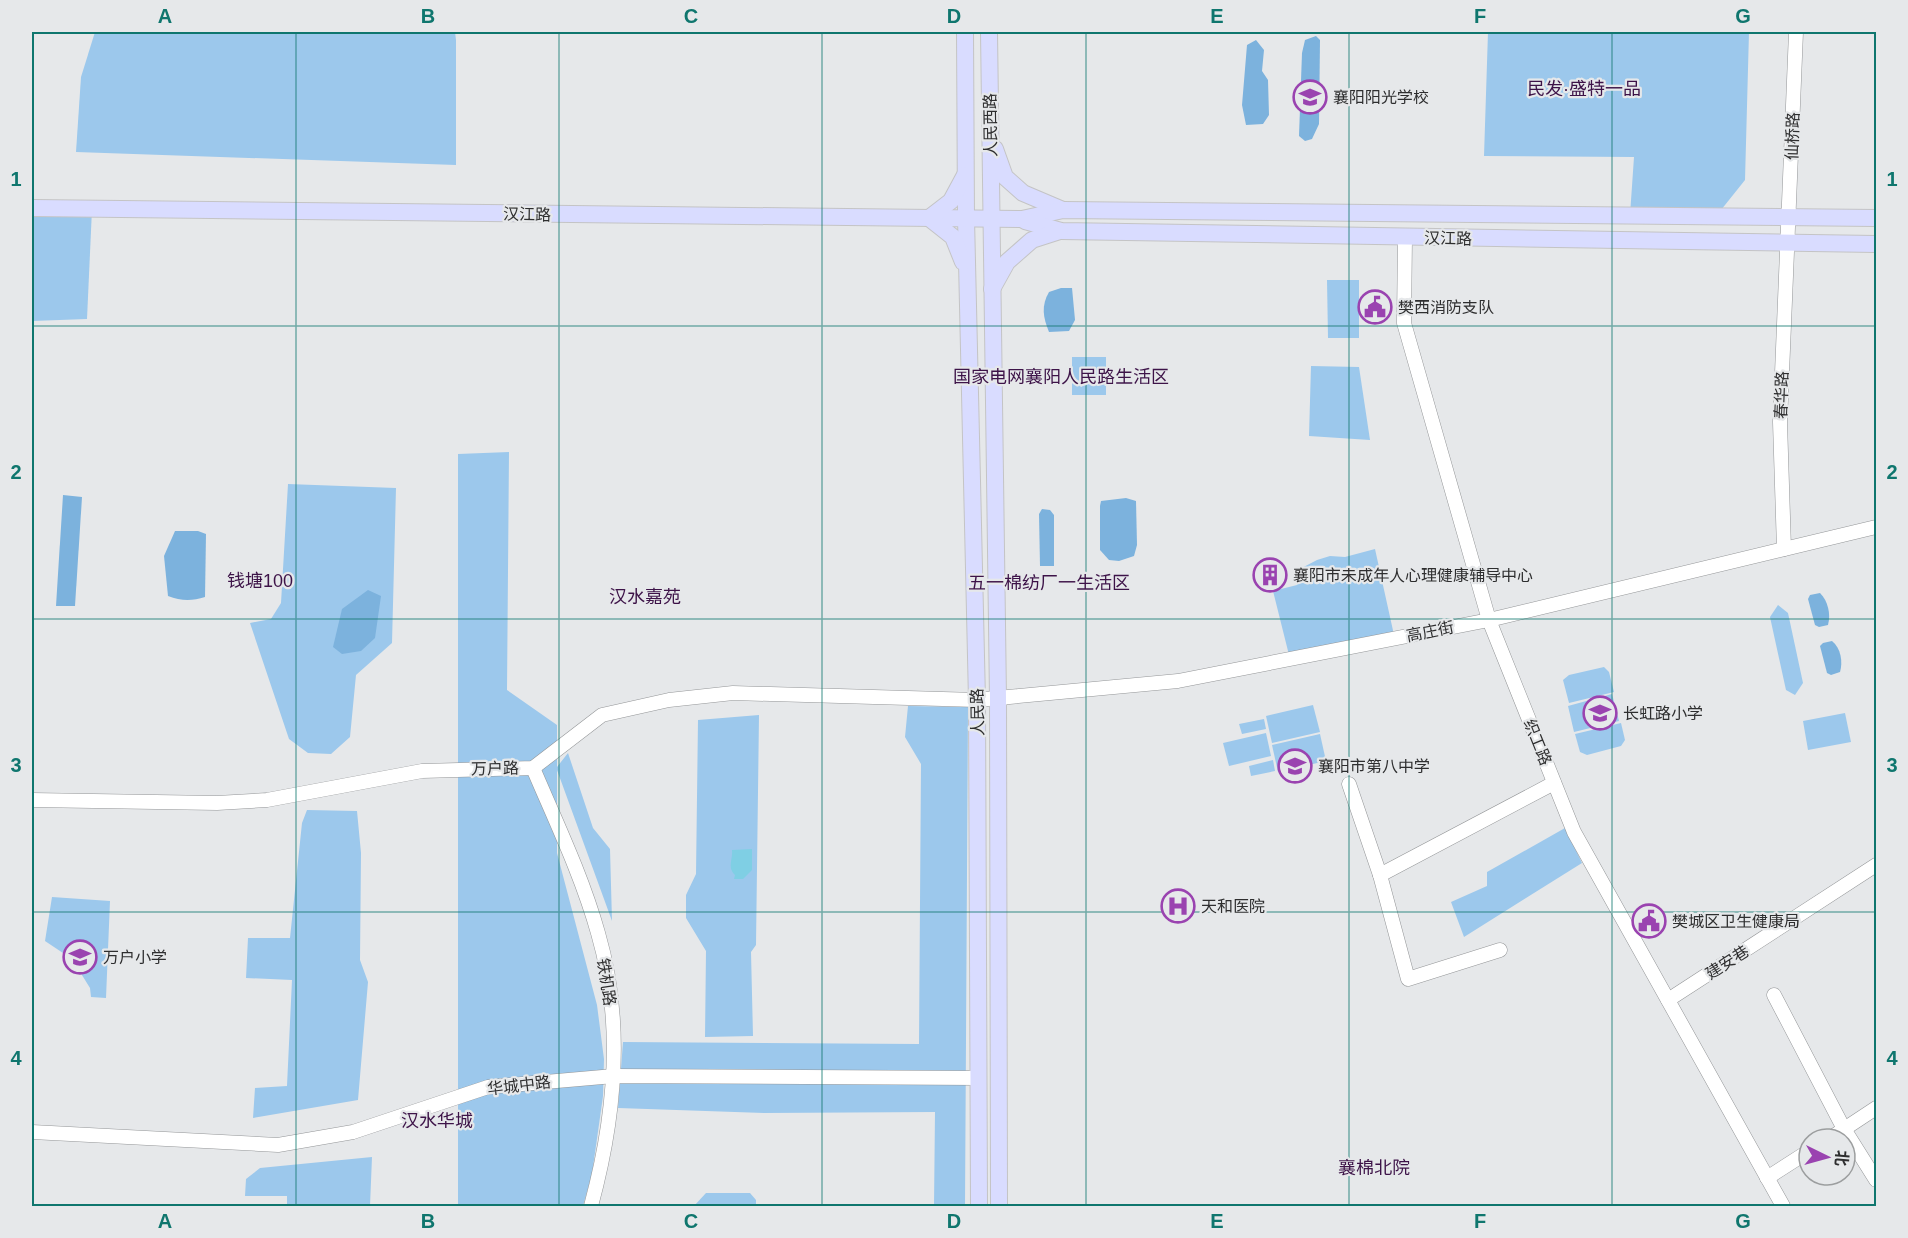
<svg xmlns="http://www.w3.org/2000/svg" width="1908" height="1238" font-family="Arial,'Noto Sans SC',sans-serif">
  <style>
    .green { fill: #9cc8ec }
    .forest { fill: #7cb2dd }
    .water { fill: #7fcfe4 }
    .lines { fill: none; stroke-linecap: round; stroke-linejoin: round }
    .minor-casing { stroke: #949698; stroke-width: 15 }
    .major-casing { stroke: #c4c4c5; stroke-width: 18 }
    .minor { stroke: #fff; stroke-width: 14 }
    .major { stroke: #d9dcff; stroke-width: 16 }
    .grid { fill: none; stroke: #0f766e; stroke-width: 1.5; stroke-opacity: 0.55 }
    .labels { text-anchor: middle; stroke-width: 4.5; stroke-linejoin: round; paint-order: stroke }
    .poi-label { font-size: 16px; fill: #2e2e2f; stroke: #e6e8ea; text-anchor: start }
    .street-label { font-size: 16px; fill: #2e2e2f; stroke: #e6e8ea }
    .neighbourhood-label { font-size: 18px; fill: #3d1348; stroke: #e6e8ea }
    .neatline { fill: none; stroke: #0f766e; stroke-width: 2 }
    .grid-label { font-size: 20px; text-anchor: middle; font-weight: bold; fill: #0f766e }
  </style>
  <rect width="100%" height="100%" fill="#e6e8ea"/>
  <!-- green -->
  <g class="green">
    <path d="M95,32H455L456,40V165L76,152L81,77Z"/>
    <path d="M1488,32H1749L1745,180L1717,215H1630L1634,157L1484,156Z"/>
    <path d="M92,209L87,319L32,321V211Z"/>
    <path d="M1327,280H1359V338H1328Z"/>
    <rect x="1072" y="357" width="34" height="38"/>
    <path d="M1311,366L1359,367L1370,440L1309,436Z"/>
    <path d="M509,452L507,690L557,725V767L568,753L593,828L610,849L612,921L557,770V853L597,1005L604,1059L603,1096L592,1174L583,1206H458V454Z"/>
    <path d="M288,484L396,488L392,643L356,675L350,737L331,754L308,753L289,739L250,623L271,619L281,603Z"/>
    <path d="M1375,549L1394,635L1289,655L1273,591L1297,585L1294,572L1317,560L1330,556L1345,557Z"/>
    <path d="M1778,605L1788,613L1803,683L1795,695L1786,690L1770,617Z"/>
    <path d="M1604,667L1609,672L1614,692L1569,703L1563,680L1569,675Z"/>
    <path d="M1612,694L1619,721L1574,732L1568,706Z"/>
    <path d="M1313,705L1320,732L1272,743L1266,716Z"/>
    <path d="M908,706L968,707L965,1206H934L935,1112L764,1113L618,1108L623,1042L919,1044L921,764L905,737Z"/>
    <path d="M1845,713L1851,742L1808,750L1803,721Z"/>
    <path d="M759,715L756,945L751,952L753,1036L705,1037L706,951L686,918V895L696,874L698,720Z"/>
    <path d="M1264,719L1266,729L1242,734L1239,724Z"/>
    <path d="M1621,723L1625,740L1621,746L1587,755L1580,752L1575,734Z"/>
    <path d="M1266,733L1271,756L1229,766L1223,743Z"/>
    <path d="M1320,734L1326,761L1278,772L1272,745Z"/>
    <path d="M1273,760L1275,771L1251,776L1249,766Z"/>
    <path d="M307,810L357,811L361,853L360,960L368,982L358,1100L253,1118L255,1088L287,1086L292,980L246,978L248,938H290L302,823Z"/>
    <path d="M1565,828L1582,863L1464,937L1451,902L1487,886V872Z"/>
    <path d="M52,897L110,901L106,998L91,997L90,988L72,959L45,941Z"/>
    <path d="M372,1157L370,1206H287V1196H245L246,1179L260,1168Z"/>
    <path d="M706,1193H750L756,1200V1206H694Z"/>
  </g>
  <!-- forest -->
  <g class="forest">
    <path d="M1316,36L1320,40L1319,124L1312,139L1305,141L1299,136L1302,53L1305,40Z"/>
    <path d="M1256,40L1264,50L1262,71L1268,80L1269,115L1263,124L1246,125L1242,105L1247,45Z"/>
    <path d="M1061,288H1072L1075,320L1069,331L1049,332C1043,317 1041,306 1049,292Z"/>
    <path d="M63,495L82,497L75,606H56Z"/>
    <path d="M1126,498L1136,501L1137,545L1134,556L1119,561L1109,560L1100,550V506L1101,501Z"/>
    <path d="M1042,509L1050,510L1054,515V566H1040L1039,514Z"/>
    <path d="M175,531H198L206,534L205,597C192,601 181,601 168,596L164,556Z"/>
    <path d="M368,590L381,596L375,638L361,651L342,654L333,647L342,609Z"/>
    <path d="M1820,593C1828,601 1831,614 1828,625L1819,627L1815,625L1808,599L1810,595Z"/>
    <path d="M1832,641C1841,648 1843,662 1840,672L1831,675L1827,673L1820,646L1823,643Z"/>
  </g>
  <!-- water -->
  <path class="water" d="M752,849V870L743,879H734L735,875C727,867 733,860 732,850Z"/>
  <g class="lines">
    <!-- minor casing -->
    <g class="minor-casing">
      <g id="minor">
        <path d="M1405,237L1404,323L1489,620L1574,832L1783,1206"/>
        <path d="M1784,549L1780,422L1796,32"/>
        <path d="M533,768C556,822 582,876 598,933C624,1022 615,1118 591,1206"/>
        <path d="M1349,784L1380,875"/>
        <path d="M32,800L217,803L267,800L422,771L533,768L602,715L669,700L733,693L977,700L1178,681L1489,620L1876,527"/>
        <path d="M1500,950L1408,979L1380,875L1554,783"/>
        <path d="M1774,995L1844,1129L1876,1180"/>
        <path d="M1668,1000L1876,865"/>
        <path d="M32,1132L278,1145L353,1132L488,1087L614,1076L979,1078"/>
        <path d="M1829,1139L1876,1108"/>
        <path d="M1767,1178L1809,1151"/>
      </g>
    </g>
    <!-- major casing -->
    <g class="major-casing">
      <g id="major">
        <path d="M965,32L966,218L977,700L979,1206"/>
        <path d="M989,32L998,698L999,1206"/>
        <path d="M995,149L1005,177L1023,193L1063,210"/>
        <path d="M32,208L1022,219L1063,210L1876,218"/>
        <path d="M1025,221L1061,231L1876,244"/>
        <path d="M963,262L953,237L929,218L951,201L965,175"/>
        <path d="M992,289L1007,262L1032,240L1060,231"/>
      </g>
    </g>
    <!-- minor -->
    <use href="#minor" class="minor"/>
    <!-- major -->
    <use href="#major" class="major"/>
  </g>
  <!-- grid -->
  <path class="grid" d="M296,32V1206M559,32V1206M822,32V1206M1086,32V1206M1349,32V1206M1612,32V1206M32,326H1876M32,619H1876M32,912H1876"/>
  <!-- icons -->
  <defs>
    <g id="school-ring" transform="scale(1.725)"><circle r="9.5" fill="#e6e8ea" stroke="#9a43b0" stroke-width="1.5"/><path d="M0-5L7-2L0 1L-7-2ZM-4 1L0 2.5L4 1V4Q0 6-4 4Z" fill="#9a43b0"/></g>
    <g id="civic-ring" transform="scale(1.725)"><circle r="9.5" fill="#e6e8ea" stroke="#9a43b0" stroke-width="1.5"/><path d="M-.6-6.5H3V-4.5H.6V-3L4-1V1h2V6H-6V1h2V-1L-.6-3ZM-1.2 2.5V6h2.4V2.5Z" fill="#9a43b0"/></g>
    <g id="building-ring" transform="scale(1.725)"><circle r="9.5" fill="#e6e8ea" stroke="#9a43b0" stroke-width="1.5"/><path d="M-4-6H4V6H1V3H-1V6H-4ZM-2.5-4.3h1.7v1.8h-1.7ZM.8-4.3h1.7v1.8H.8ZM-2.5-1h1.7V.8h-1.7ZM.8-1h1.7V.8H.8Z" fill="#9a43b0"/></g>
    <g id="university-ring" transform="scale(1.725)"><circle r="9.5" fill="#e6e8ea" stroke="#9a43b0" stroke-width="1.5"/><path d="M0-5L7-2L0 1L-7-2ZM-4 1L0 2.5L4 1V4Q0 6-4 4Z" fill="#9a43b0"/></g>
    <g id="hospital-ring" transform="scale(1.725)"><circle r="9.5" fill="#e6e8ea" stroke="#9a43b0" stroke-width="1.5"/><path d="M-5-5h3v3.5h4V-5h3V5h-3V1.5h-4V5h-3Z" fill="#9a43b0"/></g>
  </defs>
  <g fill-rule="evenodd">
    <use href="#school-ring" x="1310" y="97"/>
    <use href="#civic-ring" x="1375" y="307"/>
    <use href="#building-ring" x="1270" y="575"/>
    <use href="#university-ring" x="1600" y="713"/>
    <use href="#school-ring" x="1295" y="766"/>
    <use href="#hospital-ring" x="1178" y="906"/>
    <use href="#civic-ring" x="1649" y="921"/>
    <use href="#school-ring" x="80" y="957"/>
  </g>
  <g class="labels">
    <!-- poi labels -->
    <g class="poi-label">
      <text x="1333" y="103">襄阳阳光学校</text>
      <text x="1398" y="313">樊西消防支队</text>
      <text x="1293" y="581">襄阳市未成年人心理健康辅导中心</text>
      <text x="1623" y="719">长虹路小学</text>
      <text x="1318" y="772">襄阳市第八中学</text>
      <text x="1201" y="912">天和医院</text>
      <text x="1672" y="927">樊城区卫生健康局</text>
      <text x="103" y="963">万户小学</text>
    </g>
    <!-- street labels -->
    <g class="street-label">
      <text transform="translate(990 125) rotate(-91)" y="6">人民西路</text>
      <text transform="translate(1792 136) rotate(-88)" y="6">仙桥路</text>
      <text transform="translate(527 214) rotate(1)" y="6">汉江路</text>
      <text transform="translate(1448 238) rotate(1)" y="6">汉江路</text>
      <text transform="translate(1781 395) rotate(-88)" y="6">春华路</text>
      <text transform="translate(1430 631) rotate(-11)" y="6">高庄街</text>
      <text transform="translate(977 712) rotate(-91)" y="6">人民路</text>
      <text transform="translate(1538 742) rotate(68)" y="6">织工路</text>
      <text transform="translate(495 768) rotate(-1)" y="6">万户路</text>
      <text transform="translate(1727 962) rotate(-33)" y="6">建安巷</text>
      <text transform="translate(607 982) rotate(81)" y="6">铁机路</text>
      <text transform="translate(519 1085) rotate(-7)" y="6">华城中路</text>
    </g>
    <!-- neighbourhood labels -->
    <g class="neighbourhood-label">
      <text x="1584" y="95">民发·盛特一品</text>
      <text x="1061" y="383">国家电网襄阳人民路生活区</text>
      <text x="260" y="587">钱塘100</text>
      <text x="1049" y="589">五一棉纺厂一生活区</text>
      <text x="645" y="603">汉水嘉苑</text>
      <text x="437" y="1127">汉水华城</text>
      <text x="1374" y="1174">襄棉北院</text>
    </g>
  </g>
  <!-- border -->
  <rect width="1908" height="1238" fill="none" stroke="#e6e8ea" stroke-width="66"/>
  <!-- north arrow -->
  <g transform="translate(1827 1157) rotate(95)"><circle r="28" fill="#e6e8ea" stroke="#9c9e9f" stroke-width="1.5"/>
  <path d="M0-4.5L10 22L0 15L-10 22Z" fill="#9a43b0"/>
  <text y="-9" font-size="16" font-weight="bold" text-anchor="middle" fill="#2e2e2f">北</text>
  </g>
  <rect x="33" y="33" width="1842" height="1172" class="neatline"/>
  <g class="grid-label">
    <text x="165" y="23">A</text>
    <text x="428" y="23">B</text>
    <text x="691" y="23">C</text>
    <text x="954" y="23">D</text>
    <text x="1217" y="23">E</text>
    <text x="1480" y="23">F</text>
    <text x="1743" y="23">G</text>
    <text x="16" y="186">1</text>
    <text x="1892" y="186">1</text>
    <text x="16" y="479">2</text>
    <text x="1892" y="479">2</text>
    <text x="16" y="772">3</text>
    <text x="1892" y="772">3</text>
    <text x="16" y="1065">4</text>
    <text x="1892" y="1065">4</text>
    <text x="165" y="1228">A</text>
    <text x="428" y="1228">B</text>
    <text x="691" y="1228">C</text>
    <text x="954" y="1228">D</text>
    <text x="1217" y="1228">E</text>
    <text x="1480" y="1228">F</text>
    <text x="1743" y="1228">G</text>
  </g>
</svg>
